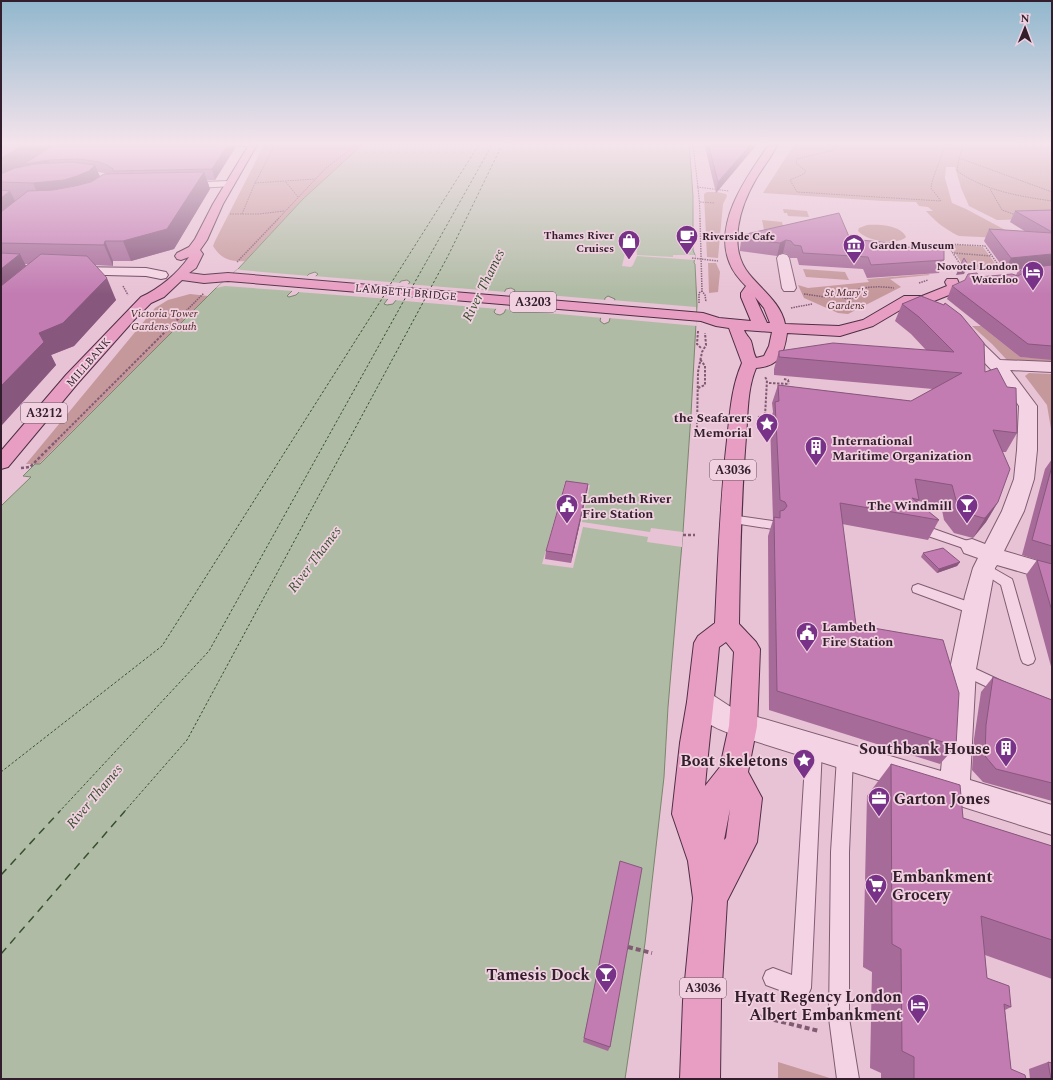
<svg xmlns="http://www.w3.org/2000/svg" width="1053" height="1080" font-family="Spectral,serif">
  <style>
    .green { fill: #c5989b }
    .water { fill: #afbba4; stroke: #78886c; fill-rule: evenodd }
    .pier { fill: #e8c2d5 }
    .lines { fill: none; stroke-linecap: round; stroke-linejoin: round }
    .ferry-far1 { stroke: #37502f; stroke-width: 1; stroke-dasharray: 2.5 2; stroke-linecap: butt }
    .ferry { stroke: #37502f; stroke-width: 1.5; stroke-dasharray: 8 6; stroke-linecap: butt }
    .lane-casing { stroke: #805c73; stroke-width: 2 }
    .street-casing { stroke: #805c73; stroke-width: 2 }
    .secondary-casing { stroke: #623f57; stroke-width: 2 }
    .primary-casing { stroke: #4e2f45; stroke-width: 2 }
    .path-far4 { stroke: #805c73; stroke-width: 1; stroke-dasharray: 1.5 1; stroke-linecap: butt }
    .path-far3 { stroke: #805c73; stroke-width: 1.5; stroke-dasharray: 1.5 1; stroke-linecap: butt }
    .path-far2 { stroke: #805c73; stroke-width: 2; stroke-dasharray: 2.5 1.5; stroke-linecap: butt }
    .path-far1 { stroke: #805c73; stroke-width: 2.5; stroke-dasharray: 3 2; stroke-linecap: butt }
    .path { stroke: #805c73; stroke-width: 4; stroke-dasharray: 5 3; stroke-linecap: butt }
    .lane { fill: #f4d4e4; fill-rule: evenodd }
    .street { fill: #f4d4e4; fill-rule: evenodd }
    .secondary { fill: #f4d4e4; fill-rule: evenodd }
    .primary { fill: #e89ec2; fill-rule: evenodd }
    .wall { fill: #a76b99; fill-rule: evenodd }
    .shaded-wall { fill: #88577d }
    .building { fill: #c27cb2; stroke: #88577d }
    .labels { text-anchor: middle; stroke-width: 3.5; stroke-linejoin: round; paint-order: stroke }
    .far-poi-label { font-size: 11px; font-weight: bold; fill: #321e2c; stroke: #f1d1e0; text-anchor: end }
    .far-street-label { font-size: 11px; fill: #321e2c; stroke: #f1d1e0 }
    .far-park-label { font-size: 11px; font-style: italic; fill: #4c2927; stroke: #f1d1e0 }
    .shield { fill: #f1d1e0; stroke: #6b5462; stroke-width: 1 }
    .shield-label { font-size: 12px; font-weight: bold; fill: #321e2c }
    .poi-label { font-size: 13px; font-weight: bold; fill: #321e2c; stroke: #f1d1e0; text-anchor: start }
    .water-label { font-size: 14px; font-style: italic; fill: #37502f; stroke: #f1d1e0 }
    .near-poi-label { font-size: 16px; font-weight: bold; fill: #321e2c; stroke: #f1d1e0; text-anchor: end }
  </style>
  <rect width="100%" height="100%" fill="#e8c2d5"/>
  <!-- green -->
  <g class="green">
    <path d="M265,143H364L303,199L245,261C230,262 221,259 213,246L215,241Z"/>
    <path d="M795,143H1052V219L997,220L969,206L961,188L955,167H946L945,178L952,203L966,209L1022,239L959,236C946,230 936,222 926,211H933L928,207L919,206L916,202L883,201L763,193Z"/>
    <path d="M707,192H717L726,194L727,196L723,204L718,258L707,257L704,194Z"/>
    <path d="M783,209L807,211L809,217L788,216L787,213H784Z"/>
    <path d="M762,220L782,222L787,242L766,240Z"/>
    <path d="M867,225C878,224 901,225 906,237C897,246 866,241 858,231L859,228Z"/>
    <path d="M949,244L983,247L997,266L965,268Z"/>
    <path d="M708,263H716L720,272L718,292L709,293Z"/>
    <path d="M803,269L845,272L849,280L806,277Z"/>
    <path d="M928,274L930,275L890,279L901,287L848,314L838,313L804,298L798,285L808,288L869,282L867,279Z"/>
    <path d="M190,294L208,296L39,464H26L155,308L168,300Z"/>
    <path d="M972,326H981L1020,357L1052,359V363L1007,360L992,344Z"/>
    <path d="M1029,373L1052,374V435L1047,405L1025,376Z"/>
    <path d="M778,1062L833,1079H778Z"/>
  </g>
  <!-- water -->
  <path class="water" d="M364,143H689L693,196V250L695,255L694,263L695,264L697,305L691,414L683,532L668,707L664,777L645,943L625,1079H1V506L31,477L23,476L35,464H40L216,288L238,269L303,199ZM315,272L318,274L296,295L289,297L287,296L309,274ZM407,280L410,282L393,304L387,305L384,304L401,281ZM511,288L515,290L504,313L500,315L496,314L494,312L506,289ZM608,296L615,299L609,322L604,324L600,321L605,298Z"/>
  <!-- pier -->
  <g class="pier">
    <path d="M627,245H634L636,247L637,255L673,257V255H695V260L637,256L633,265L631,267L622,266Z"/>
    <path d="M238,269L241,270L310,276L293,291L225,286L216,288Z"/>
    <path d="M313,276L402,283L389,299L297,292Z"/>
    <path d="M406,284L507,292L498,309L393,300Z"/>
    <path d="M512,292L607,300L603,318L503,309Z"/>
    <path d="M612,300L696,307L697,326L608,318Z"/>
    <path d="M565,482L590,485L582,522L650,532L651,528L683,532L682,547L647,542L648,537L583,527L573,568L542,564Z"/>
  </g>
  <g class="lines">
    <!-- ferry-far1 -->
    <g class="ferry-far1">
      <path d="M388,288L480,143"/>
      <path d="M411,289L493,143"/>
      <path d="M429,291L448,256L503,143"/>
      <path d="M1,772L162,646L385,294"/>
      <path d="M59,812L209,651L407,295"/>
      <path d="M124,812L187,740L426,297"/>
    </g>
    <!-- ferry -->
    <g class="ferry">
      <path d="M1,875L60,811"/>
      <path d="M1,954L125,811"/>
    </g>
    <!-- lane casing -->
    <g class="lane-casing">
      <g id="lane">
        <path d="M731,515L773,521L777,522L779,525L777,528L773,529L727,522L725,519L727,516Z"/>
        <path d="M924,518L928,519L934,529L976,544L978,547L976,550L972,551L925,535L918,522L920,519Z"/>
        <path d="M984,563L1012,579L1013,582L1035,659L1033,663L1028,665L1023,663L1021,659L1001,585L980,571L978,568L980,565Z"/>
        <path d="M918,584L980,606L982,610L980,614L975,615L913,592L912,589L913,586Z"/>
        <path d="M963,663L1008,684L1010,688L1008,692L1003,694L998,692L958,673L956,669L958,665Z"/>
        <path d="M814,741L820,743L822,748L811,988L808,995L801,998L766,985L763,978L766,971L773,968L792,975L806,748L808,743Z"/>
        <path d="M845,750L851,752L853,757L849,852V1018L859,1079H837L829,1018L831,852L837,757L839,752Z"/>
      </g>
    </g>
    <!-- street casing -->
    <g class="street-casing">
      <g id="street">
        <path d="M1,143H88L89,144L85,147L1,146Z"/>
        <path d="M199,143H258L254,146H203Z"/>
        <path d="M229,181L234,184L233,186L178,189L173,186L178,183Z"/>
        <path d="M783,254L787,255L789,258L796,288L794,291H784L782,288L777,258L779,255Z"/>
        <path d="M962,326L967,328L1000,360L1052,362V372L1010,370L1037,406V450L1034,479L1024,511L1004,551L1052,565V581L997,565L995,568L976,669L970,780L1052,805V835L729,733C714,728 694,717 687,702L691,694L701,690L711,694L737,711L941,771L950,669L965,596L973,568L978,558L964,553L961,547L964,541L972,539L985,544L1002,511L1014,479L1017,450L1019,406L1003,382L957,334L954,331L957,328Z"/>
      </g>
    </g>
    <!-- secondary casing -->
    <g class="secondary-casing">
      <path id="secondary" d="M70,267L146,268L166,272L168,275L166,278L161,279L146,276L65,274L63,271L65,268Z"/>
    </g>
    <!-- primary casing -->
    <g class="primary-casing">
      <path id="primary" d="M250,143H258L223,204L207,240L200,250L203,254L196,268L189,273L204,275L228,273L703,313L719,318L751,321L741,297V293L746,286C740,280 733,272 730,264C712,223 748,175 770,143H778C773,155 763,167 756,179C740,206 727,247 749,274C762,290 781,303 785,324L839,326L863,320L904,296H922L947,286L945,282L947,279H957L961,288L959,291L929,303H912L873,326L840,336L787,333C784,354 780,366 756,368C747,389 748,414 746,437C741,499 740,562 739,624L756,642L760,649L757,726L748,772L762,798L757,842L727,901L721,1001L720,1079H680L683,1001L693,898L688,861L672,814L680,743L687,702L694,643L698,636L715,623C718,562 720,501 727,440C730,414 731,388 742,363L729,328L716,326L701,321L228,281L204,283L182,280L164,297L151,303L134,320L78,383L8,467L1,469V451L66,375L141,297C159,289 177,274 189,257L181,260L177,259L175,256L177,253L189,247L195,239L213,204ZM755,297L764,308L770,323H767ZM744,330L772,332L769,346L764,356L756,358C753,352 753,347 751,341C749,337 746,335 744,330ZM726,642L734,652L729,726L720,767L705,786C709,740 715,694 719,647ZM730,809L726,838L724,840Z"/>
    </g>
    <!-- path-far4 -->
    <g class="path-far4">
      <path d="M693,143C695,168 700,194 700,219"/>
      <path d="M838,143L834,150L797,159L796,163L806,171L804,174L790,180L797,192L941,201L931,188C933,172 943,159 944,143"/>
      <path d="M965,143L959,158L957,171C986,191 1018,196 1052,201"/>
      <path d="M959,158L1052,192"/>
      <path d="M286,182L298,197"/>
      <path d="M255,183L315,179"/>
      <path d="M697,187L729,191"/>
      <path d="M990,189L1002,210L1016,215"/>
      <path d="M700,202L715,203"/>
      <path d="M230,214H259L284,211"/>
      <path d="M242,214L255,183L276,143"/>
      <path d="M278,219L326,168L359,143"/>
    </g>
    <!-- path-far3 -->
    <g class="path-far3">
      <path d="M700,218L702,291L705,295L706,302"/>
      <path d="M947,244L985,246L999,266L964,270Z"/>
      <path d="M954,253L991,256"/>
      <path d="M692,258L718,261"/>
      <path d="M237,262L279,218"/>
      <path d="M919,283L928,280"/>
      <path d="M123,286L128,295"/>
      <path d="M843,292L855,296C850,301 843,298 837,295Z"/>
      <path d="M849,293C862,286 879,286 894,288"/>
      <path d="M804,294L825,297L838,296"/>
      <path d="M699,303V293L702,291"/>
      <path d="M791,308L812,304"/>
      <path d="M181,316L204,293"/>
    </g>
    <!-- path-far2 -->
    <g class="path-far2">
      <path d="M698,331L697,344L702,349"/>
      <path d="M784,379L788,380L789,384"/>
      <path d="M769,383L789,384"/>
      <path d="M698,388L705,385V366L700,359"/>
      <path d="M758,417L765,416L767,380L765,377"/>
      <path d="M697,428L698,372L702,352L706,345L705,333"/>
      <path d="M55,442L182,315"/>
    </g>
    <!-- path-far1 -->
    <g class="path-far1">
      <path d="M21,468L30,467L56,441"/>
      <path d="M683,535H695"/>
    </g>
    <!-- path -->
    <g class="path">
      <path d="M628,947L652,953"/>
      <path d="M758,1016L819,1031"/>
    </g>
    <!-- lane -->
    <use href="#lane" class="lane"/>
    <!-- street -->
    <use href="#street" class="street"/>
    <!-- secondary -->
    <use href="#secondary" class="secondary"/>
    <!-- primary -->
    <use href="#primary" class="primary"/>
  </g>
  <!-- wall -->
  <g class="wall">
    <path d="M1,143L51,146L57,143H234L235,148L215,180H207L210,189L174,249L131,261H113V266L95,265L116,300L74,346L51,355L56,365L1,426ZM98,172L104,173L107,174L100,176ZM25,264H29L26,266Z"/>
    <path d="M704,143H758L716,193Z"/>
    <path d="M1052,210V360L1020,357L947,299L952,286L979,277L1016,275L1019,269L1005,270L984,241L989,229L1026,232L1010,222L1015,211Z"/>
    <path d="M742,235L850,239L906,247L944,260L939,273L867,278L863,269L799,265L797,258H790L787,254L783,253L777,256L740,251V248Z"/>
    <path d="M921,296L985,372L1017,433L1006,452H1002L998,502L986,522L973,538L954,533L944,520L941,505L918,501L917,503L939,520L928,540L842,524L856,625L956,746L940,764L769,710L768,536L773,520L770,421L773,412L772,403L778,385L911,401L933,389L774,375V369L779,351L926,350L911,334L895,321L902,304Z"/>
    <path d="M1052,459V670L1026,575L1037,560L1043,562L1022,555L1045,469Z"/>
    <path d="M588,484L587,492L571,563L545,559L546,551Z"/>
    <path d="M923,553L960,562L957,566L937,573L921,557Z"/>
    <path d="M993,677L1052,700V801L983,782L972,770L974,739L981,692Z"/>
    <path d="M891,764L963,818L1052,846V979L985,955L987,978L1011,1007L1005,1010L1011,1069L1026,1079H881V1073L870,1068L872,972L863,967L867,796Z"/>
    <path d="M619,867L610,1047L608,1051L583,1042Z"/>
    <path d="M1048,1062L1052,1079H1030L1029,1069Z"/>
  </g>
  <!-- shaded-wall -->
  <g class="shaded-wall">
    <path d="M27,143H50L52,148L49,160L54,171L29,174L25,165L11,174L1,182V160L3,157Z"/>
    <path d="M229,143H234L235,148L215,180L212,169Z"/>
    <path d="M752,143H758L716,193L718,182Z"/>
    <path d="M95,165L102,183L41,201L33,183Z"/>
    <path d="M204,172L210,189L174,249L131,261L123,241Z"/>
    <path d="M10,191L19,209L1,224V198Z"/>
    <path d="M786,240L783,253L777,256L780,243Z"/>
    <path d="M105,241L113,261V266L104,245Z"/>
    <path d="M20,254L30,274L1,299V269Z"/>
    <path d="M1052,254V266L1005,270L1011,258Z"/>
    <path d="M968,265L964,274L956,275L960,266Z"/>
    <path d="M107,278L116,300L74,346L51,355L56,365L1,426V386L39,333Z"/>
    <path d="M588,484L587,492L571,563L572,555Z"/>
    <path d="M998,502L986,522L973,538L985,518Z"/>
    <path d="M960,562L957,566L937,573L939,569Z"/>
  </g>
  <!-- building -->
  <g class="building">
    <path d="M1,143H27L3,157L1,160L4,163L1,164Z"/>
    <path d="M57,143H229L212,169L113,171V169L107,165L99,162L80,159L49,160L24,164Z"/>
    <path d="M708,143H752L718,182Z"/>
    <path d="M72,162L95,165L89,171L77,176L64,180L33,183L1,182V174L15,168L35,164Z"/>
    <path d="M204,172L167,229L123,241H105L104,245L1,243V212L28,191L53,190L75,186L91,182L104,174Z"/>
    <path d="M1,190L10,191L1,198Z"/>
    <path d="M1052,210V232L1015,211Z"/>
    <path d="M839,213L850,239L903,244L906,247L944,250V260L871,265L868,257L803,253L801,246L794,245L791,241L786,240L780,243L743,239L742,235Z"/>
    <path d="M989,229L1052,233V254L1011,258Z"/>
    <path d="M1,253L20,254L1,269Z"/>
    <path d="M41,254L87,256L107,278L63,323L39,333L44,342L1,386V286Z"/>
    <path d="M964,258L968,265L960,266Z"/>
    <path d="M1052,265V346L1028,344L952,286L965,280L968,274L977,273L979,277L1012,274L1018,276L1023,273L1019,269Z"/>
    <path d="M921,296L944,305L945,303L961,315L984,343L985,372L997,368L1007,387L1016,388L1017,433L993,430L1010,469L998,502L985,518H983L966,513L956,500L952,485L915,479L919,500L912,498L939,520L840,503L856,625L943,640L959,693L956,746L777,691L774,517L780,518V511L784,510L787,506L785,502L780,500L775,402L779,401L778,385L911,401L962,373L779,357V351L833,343L954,352L919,317L902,304Z"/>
    <path d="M1052,466V546L1032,540Z"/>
    <path d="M566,481L588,484L572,555L546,551Z"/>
    <path d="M943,548L960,562L939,569L923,553Z"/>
    <path d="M1037,560L1052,564V611Z"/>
    <path d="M993,677L1052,700V783L996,769L985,756L986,725Z"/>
    <path d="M891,764L960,785L963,818L1052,846V940L981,916L987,978L1009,986L1011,1007L1004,1004L1011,1069L1025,1075L1026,1079H914V1057L902,1051L901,949L892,944Z"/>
    <path d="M620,861L642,868L610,1047L584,1038Z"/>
    <path d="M1048,1062L1052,1063V1079H1051Z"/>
  </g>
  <!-- sky -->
  <linearGradient id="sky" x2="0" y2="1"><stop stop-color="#91b7cd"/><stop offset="0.49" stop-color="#f5e4ec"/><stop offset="1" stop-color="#f5e4ec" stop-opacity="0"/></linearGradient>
  <rect width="1053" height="294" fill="url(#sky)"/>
  <!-- icons -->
  <defs>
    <g id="cafe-pin" transform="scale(1.15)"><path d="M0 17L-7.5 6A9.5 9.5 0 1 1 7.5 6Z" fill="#783388" stroke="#f1d1e0"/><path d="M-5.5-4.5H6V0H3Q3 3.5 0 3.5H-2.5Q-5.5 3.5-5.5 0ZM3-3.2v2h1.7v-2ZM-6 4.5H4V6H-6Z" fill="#fff"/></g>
    <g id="shop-pin" transform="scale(1.15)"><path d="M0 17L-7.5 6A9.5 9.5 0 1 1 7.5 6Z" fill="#783388" stroke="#f1d1e0"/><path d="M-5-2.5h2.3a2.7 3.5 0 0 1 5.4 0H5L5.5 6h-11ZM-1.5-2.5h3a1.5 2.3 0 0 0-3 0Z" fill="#fff"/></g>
    <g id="museum-pin" transform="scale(1.15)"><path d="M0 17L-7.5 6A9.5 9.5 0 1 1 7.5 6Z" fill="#783388" stroke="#f1d1e0"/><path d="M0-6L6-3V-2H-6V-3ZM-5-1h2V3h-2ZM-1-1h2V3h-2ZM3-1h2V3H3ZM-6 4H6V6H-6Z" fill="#fff"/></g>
    <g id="hotel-pin" transform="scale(1.15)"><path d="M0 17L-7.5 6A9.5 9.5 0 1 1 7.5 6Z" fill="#783388" stroke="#f1d1e0"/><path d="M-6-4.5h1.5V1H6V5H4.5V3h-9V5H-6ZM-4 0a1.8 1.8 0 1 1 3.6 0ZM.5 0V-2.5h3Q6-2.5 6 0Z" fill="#fff"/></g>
    <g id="sight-pin" transform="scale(1.15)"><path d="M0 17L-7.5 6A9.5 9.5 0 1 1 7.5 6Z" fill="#783388" stroke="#f1d1e0"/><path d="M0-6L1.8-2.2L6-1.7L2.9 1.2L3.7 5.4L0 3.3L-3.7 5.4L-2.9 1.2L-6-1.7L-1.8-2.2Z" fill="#fff"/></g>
    <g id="building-pin" transform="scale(1.15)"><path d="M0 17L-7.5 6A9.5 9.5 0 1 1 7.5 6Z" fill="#783388" stroke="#f1d1e0"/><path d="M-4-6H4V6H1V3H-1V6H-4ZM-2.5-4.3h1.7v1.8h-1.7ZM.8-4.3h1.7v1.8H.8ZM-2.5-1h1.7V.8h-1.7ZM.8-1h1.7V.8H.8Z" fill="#fff"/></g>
    <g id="civic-pin" transform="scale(1.15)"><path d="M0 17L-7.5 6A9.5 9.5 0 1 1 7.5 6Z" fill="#783388" stroke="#f1d1e0"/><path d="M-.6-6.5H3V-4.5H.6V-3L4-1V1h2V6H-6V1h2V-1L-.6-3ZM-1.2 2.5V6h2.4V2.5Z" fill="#fff"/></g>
    <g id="bar-pin" transform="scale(1.15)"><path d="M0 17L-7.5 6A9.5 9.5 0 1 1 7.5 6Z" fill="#783388" stroke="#f1d1e0"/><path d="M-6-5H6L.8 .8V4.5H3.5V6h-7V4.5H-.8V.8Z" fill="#fff"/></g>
    <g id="office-pin" transform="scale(1.15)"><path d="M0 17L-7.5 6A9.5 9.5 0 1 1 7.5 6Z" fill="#783388" stroke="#f1d1e0"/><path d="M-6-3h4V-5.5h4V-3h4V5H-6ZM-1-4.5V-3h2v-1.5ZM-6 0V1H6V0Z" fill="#fff"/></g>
    <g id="supermarket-pin" transform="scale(1.15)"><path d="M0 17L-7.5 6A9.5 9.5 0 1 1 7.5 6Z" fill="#783388" stroke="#f1d1e0"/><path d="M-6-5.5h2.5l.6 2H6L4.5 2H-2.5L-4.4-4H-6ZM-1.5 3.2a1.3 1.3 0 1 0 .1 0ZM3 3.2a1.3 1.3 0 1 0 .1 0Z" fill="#fff"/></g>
  </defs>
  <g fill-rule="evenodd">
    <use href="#cafe-pin" x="687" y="236"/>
    <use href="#shop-pin" x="629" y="241"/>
    <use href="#museum-pin" x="854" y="245"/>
    <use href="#hotel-pin" x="1033" y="272"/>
    <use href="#sight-pin" x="767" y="424"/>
    <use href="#building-pin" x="816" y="447"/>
    <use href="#civic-pin" x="567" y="505"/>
    <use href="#bar-pin" x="967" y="505"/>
    <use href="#civic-pin" x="807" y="633"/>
    <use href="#building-pin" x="1006" y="748"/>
    <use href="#sight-pin" x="804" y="760"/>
    <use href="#office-pin" x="879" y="798"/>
    <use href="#supermarket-pin" x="876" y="885"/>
    <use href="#bar-pin" x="606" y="974"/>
    <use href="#hotel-pin" x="918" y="1005"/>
  </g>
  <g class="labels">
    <!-- far-poi labels -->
    <g class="far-poi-label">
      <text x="614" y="239">Thames River<tspan x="614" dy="13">Cruises</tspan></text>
      <text x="702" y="240" text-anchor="start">Riverside Cafe</text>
      <text x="870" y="249" text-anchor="start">Garden Museum</text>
      <text x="1018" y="270">Novotel London<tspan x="1018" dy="13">Waterloo</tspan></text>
    </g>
    <!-- far-street labels -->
    <g class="far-street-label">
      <text transform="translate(406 292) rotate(5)" y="4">LAMBETH BRIDGE</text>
      <text transform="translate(88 362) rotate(-49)" y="4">MILLBANK</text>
    </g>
    <!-- far-park labels -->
    <g class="far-park-label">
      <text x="846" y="296">St Mary's<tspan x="846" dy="13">Gardens</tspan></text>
      <text x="164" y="317">Victoria Tower<tspan x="164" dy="13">Gardens South</tspan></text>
    </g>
    <!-- shield labels -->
    <g class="shield">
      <rect x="510" y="292" width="46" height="20" rx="3"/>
      <rect x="21" y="403" width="46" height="20" rx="3"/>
      <rect x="710" y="460" width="46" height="20" rx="3"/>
      <rect x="680" y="978" width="46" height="20" rx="3"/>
    </g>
    <g class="shield-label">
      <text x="533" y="306">A3203</text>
      <text x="44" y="417">A3212</text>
      <text x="733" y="474">A3036</text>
      <text x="703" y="992">A3036</text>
    </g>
    <!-- poi labels -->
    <g class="poi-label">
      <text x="752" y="422" text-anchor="end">the Seafarers<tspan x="752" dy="15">Memorial</tspan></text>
      <text x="832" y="445">International<tspan x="832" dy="15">Maritime Organization</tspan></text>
      <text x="582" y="503">Lambeth River<tspan x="582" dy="15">Fire Station</tspan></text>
      <text x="952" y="510" text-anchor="end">The Windmill</text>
      <text x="822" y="631">Lambeth<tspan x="822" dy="15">Fire Station</tspan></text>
    </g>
    <!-- water labels -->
    <g class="water-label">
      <text transform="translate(483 285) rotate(-64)" y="5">River Thames</text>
      <text transform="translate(314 559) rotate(-53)" y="5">River Thames</text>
      <text transform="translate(94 796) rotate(-50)" y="5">River Thames</text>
    </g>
    <!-- near-poi labels -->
    <g class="near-poi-label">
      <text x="990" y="754">Southbank House</text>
      <text x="788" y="766">Boat skeletons</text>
      <text x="894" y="804" text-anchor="start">Garton Jones</text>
      <text x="892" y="882" text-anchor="start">Embankment<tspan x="892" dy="18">Grocery</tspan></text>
      <text x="590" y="980">Tamesis Dock</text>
      <text x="902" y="1002">Hyatt Regency London<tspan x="902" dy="18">Albert Embankment</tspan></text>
    </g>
  </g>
  <!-- border -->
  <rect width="1053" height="1080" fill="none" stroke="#321e2c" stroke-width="4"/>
  <!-- north arrow -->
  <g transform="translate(1025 28) rotate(1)" stroke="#f1d1e0" stroke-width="3" paint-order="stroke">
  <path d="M0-3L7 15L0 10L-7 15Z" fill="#321e2c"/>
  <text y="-6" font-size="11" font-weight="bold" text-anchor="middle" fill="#321e2c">N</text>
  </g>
</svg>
